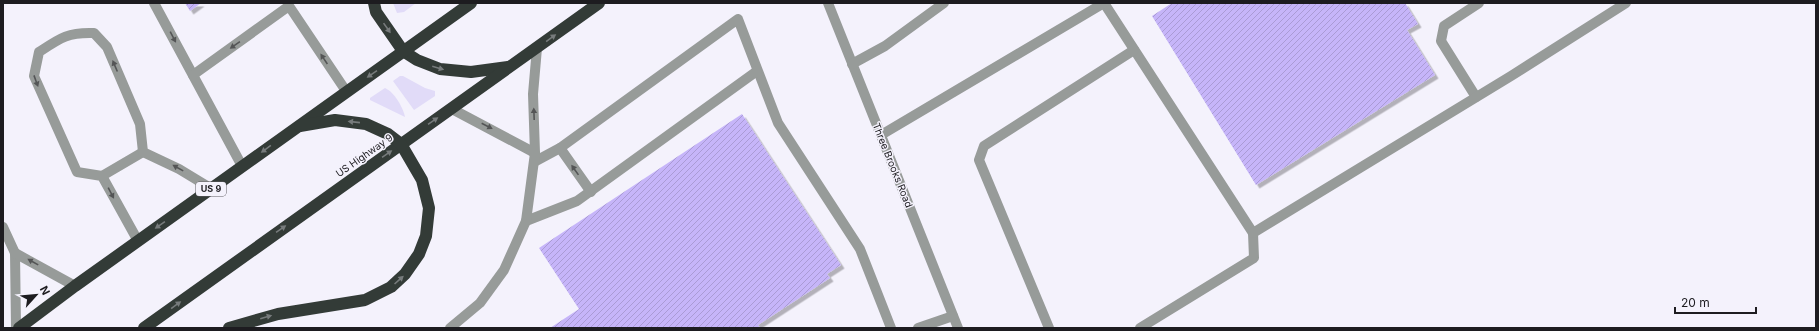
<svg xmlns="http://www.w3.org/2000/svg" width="1819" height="331" font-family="Inter,sans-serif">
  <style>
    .grass { fill: #e1dbf8 }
    .building { fill: url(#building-hatch); filter: url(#shadow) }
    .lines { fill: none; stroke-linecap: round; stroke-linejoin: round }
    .minor { stroke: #979b99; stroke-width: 10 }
    .highway { stroke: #333b37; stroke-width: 12 }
    .oneway { fill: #777b7c }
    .oneway2 { fill: #545556 }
    .labels { text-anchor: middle; stroke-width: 3; stroke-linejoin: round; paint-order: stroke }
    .shield { fill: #f4f2fc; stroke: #5e5c62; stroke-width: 1 }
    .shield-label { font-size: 9px; font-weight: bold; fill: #1d1c20 }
    .street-label { font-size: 10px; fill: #1d1c20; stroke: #f4f2fc }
  </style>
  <defs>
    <pattern id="building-hatch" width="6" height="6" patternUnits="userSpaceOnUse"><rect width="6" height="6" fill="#c6b5f9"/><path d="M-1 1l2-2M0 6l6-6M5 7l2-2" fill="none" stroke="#aa9bd5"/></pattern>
    <filter id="shadow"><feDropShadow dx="3.5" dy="3.5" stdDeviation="0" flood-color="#0004"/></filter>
  </defs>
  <rect width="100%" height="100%" fill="#f4f2fc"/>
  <!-- grass -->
  <g class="grass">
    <path d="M393,3H416L404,12L397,13Z"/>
    <path d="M400,76H403L425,88L435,91V96L414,110L393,81Z"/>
    <path d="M385,88C394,92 403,107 405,117L370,100V98Z"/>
  </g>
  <!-- building -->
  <g class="building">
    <path d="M185,3H201L190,11Z"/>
    <path d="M1172,3H1405L1418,24L1407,30L1435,75L1256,185L1152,16Z"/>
    <path d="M742,114L841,265L827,274L830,278L758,325L760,328H550L579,309L539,248Z"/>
  </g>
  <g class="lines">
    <!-- minor -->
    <g class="minor">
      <path d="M154,3L242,166"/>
      <path d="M828,3L958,328"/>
      <path d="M1104,3L1253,233L1254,258L1140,328"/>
      <path d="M852,64L885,46L944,3"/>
      <path d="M193,75L289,6L346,91"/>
      <path d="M1476,97L1441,41L1444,26L1479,3"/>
      <path d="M452,109L535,153"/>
      <path d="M881,135L1104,3"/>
      <path d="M560,148L591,192"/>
      <path d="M534,162L560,148L738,19L778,123L860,249L891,328"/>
      <path d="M102,176L143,152"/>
      <path d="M526,221L577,201L757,71"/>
      <path d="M3,227L15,253L16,328"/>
      <path d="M1253,233L1511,76L1626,3"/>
      <path d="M138,241L102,176L77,172L34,76L39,52C60,38 68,32 94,33L107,47L140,124L143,152L179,169L212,189"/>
      <path d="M15,253L75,286"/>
      <path d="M450,328L480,303L504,270L526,221L535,153L533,94L537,48"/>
      <path d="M918,328L953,316"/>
      <path d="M1049,328L979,160L984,146L1134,50"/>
    </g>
    <!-- highway -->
    <g class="highway">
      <path d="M374,3L376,12L403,51L417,60L440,69L471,72L508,67"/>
      <path d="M19,328L75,286L471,3"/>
      <path d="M144,328L599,3"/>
      <path d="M229,328L278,314L365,300L391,287L405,274L419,254L426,236L429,208L422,180L401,144L388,134L366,124L335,120L300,126"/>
    </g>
  </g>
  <!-- one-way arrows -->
  <defs><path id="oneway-solid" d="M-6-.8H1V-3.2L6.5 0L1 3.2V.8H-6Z"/></defs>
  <g class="oneway">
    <use href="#oneway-solid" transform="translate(387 28) rotate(55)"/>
    <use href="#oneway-solid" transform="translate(551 38) rotate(-36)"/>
    <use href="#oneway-solid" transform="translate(438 68) rotate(16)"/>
    <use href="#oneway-solid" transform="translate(372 74) rotate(146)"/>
    <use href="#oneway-solid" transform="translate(433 121) rotate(-34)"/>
    <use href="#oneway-solid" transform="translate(354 122) rotate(-174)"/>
    <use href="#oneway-solid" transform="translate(266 149) rotate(144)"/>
    <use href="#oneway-solid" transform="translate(387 154) rotate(-35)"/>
    <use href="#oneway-solid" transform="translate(160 225) rotate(145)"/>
    <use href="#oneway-solid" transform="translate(281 229) rotate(-35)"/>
    <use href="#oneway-solid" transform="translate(399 280) rotate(-42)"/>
    <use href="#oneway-solid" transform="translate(176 305) rotate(-36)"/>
    <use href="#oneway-solid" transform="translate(266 317) rotate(-16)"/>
  </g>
  <g class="oneway2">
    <use href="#oneway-solid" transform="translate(173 37) rotate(62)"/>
    <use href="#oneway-solid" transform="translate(235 45) rotate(145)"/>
    <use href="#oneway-solid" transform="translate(324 59) rotate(-124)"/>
    <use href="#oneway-solid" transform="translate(115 66) rotate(-113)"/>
    <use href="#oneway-solid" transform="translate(36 81) rotate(70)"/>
    <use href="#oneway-solid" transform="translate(534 114) rotate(-92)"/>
    <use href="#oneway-solid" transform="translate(487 126) rotate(27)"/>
    <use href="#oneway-solid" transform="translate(178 168) rotate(-151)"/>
    <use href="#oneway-solid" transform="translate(575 170) rotate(-125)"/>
    <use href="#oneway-solid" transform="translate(111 193) rotate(62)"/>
    <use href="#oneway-solid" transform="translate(33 262) rotate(-151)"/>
  </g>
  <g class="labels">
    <!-- shield labels -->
    <rect class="shield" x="196" y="182" width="30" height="14" rx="3"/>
    <g class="shield-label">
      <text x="211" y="192">US 9</text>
    </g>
    <!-- street labels -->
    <g class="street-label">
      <text transform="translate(364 155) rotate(-35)" y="4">US Highway 9</text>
      <text transform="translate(893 165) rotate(68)" y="4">Three Brooks Road</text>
    </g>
  </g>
  <!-- border -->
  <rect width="1819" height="331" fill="none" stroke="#1d1c20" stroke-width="8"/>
  <!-- north arrow -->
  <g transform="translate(36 295) rotate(63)" stroke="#f4f2fc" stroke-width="3" paint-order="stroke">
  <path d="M0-3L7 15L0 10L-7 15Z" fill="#1d1c20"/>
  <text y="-6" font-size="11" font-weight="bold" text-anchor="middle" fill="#1d1c20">N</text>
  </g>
  <!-- scale -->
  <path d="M1675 307v6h81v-6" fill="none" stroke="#1d1c20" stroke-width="2"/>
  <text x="1681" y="307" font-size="12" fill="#1d1c20" stroke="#f4f2fc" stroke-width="3" paint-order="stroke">20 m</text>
</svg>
